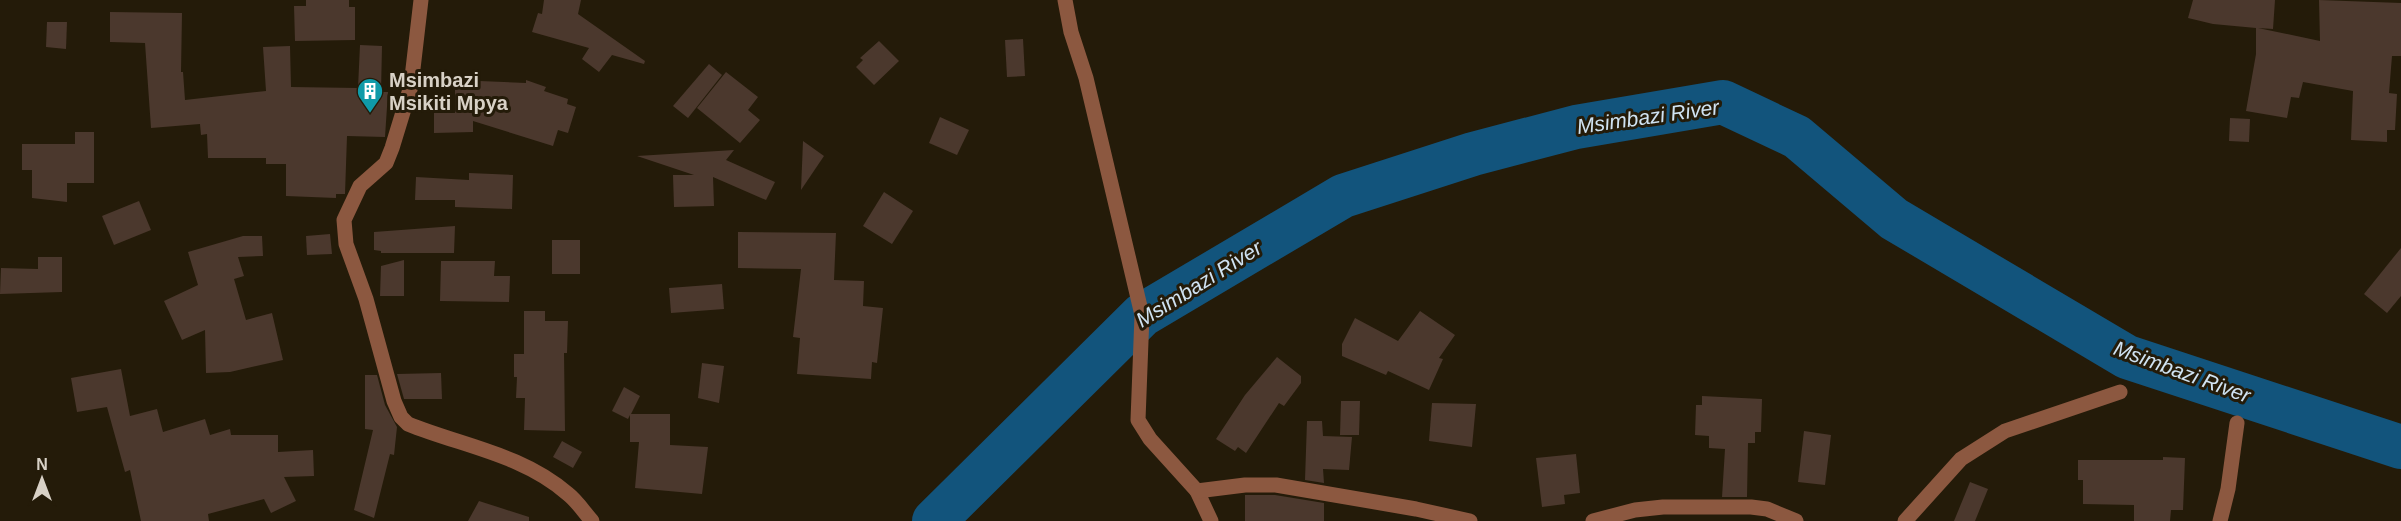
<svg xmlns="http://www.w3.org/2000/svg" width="2401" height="521" font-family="Helvetica,sans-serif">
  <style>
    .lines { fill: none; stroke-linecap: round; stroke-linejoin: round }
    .river { stroke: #12547c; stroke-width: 44 }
    .building { fill: #4b382d }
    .minor { stroke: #8c5840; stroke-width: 15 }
    .labels { text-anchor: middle; stroke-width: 6; stroke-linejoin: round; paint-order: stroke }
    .poi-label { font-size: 20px; font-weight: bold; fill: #d8d1c6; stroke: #241b09; text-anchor: start }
    .water-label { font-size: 21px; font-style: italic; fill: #d0e3f2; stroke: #241b09 }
  </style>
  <rect width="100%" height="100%" fill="#241b09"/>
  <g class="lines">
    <!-- river -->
    <path class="river" d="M934,521L1142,315L1343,196L1473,154L1576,127L1723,102L1797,137L1894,219L2127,357L2401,447"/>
  </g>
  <!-- building -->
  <g class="building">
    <path d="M306,0H349V7H355V40L295,41L294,6H306Z"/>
    <path d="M544,0H581L578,14L645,61L644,64L612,55L599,72L582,59L589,48L532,32L538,13L542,14Z"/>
    <path d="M2193,0H2275L2273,29L2258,28L2320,41L2319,0L2401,3V56H2392L2389,93L2397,94L2395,130H2387V142L2351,140L2353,91L2303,82L2299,98L2291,97L2287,118L2246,111L2256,54V28L2213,24L2188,18Z"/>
    <path d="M110,12L182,13L181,72H183L185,100L266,91L263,47L290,46L291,87L358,88L360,45L382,46L381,92H388L385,137L347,136L345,194H336V198L286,196V164H266V158H208L207,134L201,135L200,124L151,128L145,43L110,42Z"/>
    <path d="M47,22H67L66,49L46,47Z"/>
    <path d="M1023,39L1025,76L1007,77L1005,40Z"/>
    <path d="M879,41L899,61L874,85L856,67L863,60L860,58Z"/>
    <path d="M709,64L722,75L688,118L673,106Z"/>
    <path d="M726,72L758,97L748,110L760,120L740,143L697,108Z"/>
    <path d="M455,80L526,83V80L546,87L544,91L568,99L567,104L576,107L568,133L558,130L553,146L473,121V132L434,133V113H455Z"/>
    <path d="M940,117L969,130L957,155L929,143Z"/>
    <path d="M2230,118L2250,119L2249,142L2229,141Z"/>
    <path d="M75,132H94V183H67V202L32,198V170H22V144H75Z"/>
    <path d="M803,141L824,156L801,190Z"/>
    <path d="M734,150L726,160L775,182L766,200L713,177L714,206L674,207L673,175H694L637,156Z"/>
    <path d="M469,173L513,175L512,209L455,207V200H415L416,177L469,180Z"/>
    <path d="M884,192L913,211L892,244L863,226Z"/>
    <path d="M139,201L151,230L114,245L102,216Z"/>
    <path d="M455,226L454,253H381V251L374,250V232Z"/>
    <path d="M738,232L836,233L834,280L864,281L863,306L883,308L877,363L872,362L871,379L797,374L800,338L793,337L801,269L738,268Z"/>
    <path d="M330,234L332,254L307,255L306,236Z"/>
    <path d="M243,236H262L263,256L238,257L244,276L234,279L246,320L272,313L283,360L230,372L206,373L205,330L182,340L164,301L198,285L188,252Z"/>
    <rect x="552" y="240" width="28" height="34"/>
    <path d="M2401,248V296L2387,313L2364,294Z"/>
    <path d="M38,257H62V292L0,294L1,268L38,269Z"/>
    <path d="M404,260V296H380L381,266Z"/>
    <path d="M441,261H495L494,276H510L509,302L440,301Z"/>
    <path d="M722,284L724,309L671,313L669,288Z"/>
    <path d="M524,311H545V321H568L567,353H564L565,431L524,430L525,398H516L517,377H514V354H524Z"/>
    <path d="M1420,311L1455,335L1439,358L1443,359L1429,390L1388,371L1386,375L1342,356V344L1355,318L1398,341Z"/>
    <path d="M1277,357L1301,376V383L1284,406L1279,403L1246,453L1238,447L1235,451L1216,439L1245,395Z"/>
    <path d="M702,363L724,366L719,403L698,398Z"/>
    <path d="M121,369L130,416L157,409L163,432L205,419L210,435L230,429L231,435H278V452L313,450L314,476L284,477L296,501L271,513L264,499L208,514L209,521H141L130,470L125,472L107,407L77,412L71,378Z"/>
    <path d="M441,373L442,399H404L397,374Z"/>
    <path d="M365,375H377L385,405L397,427L394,455L390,454L374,518L354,510L373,430L365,429Z"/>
    <path d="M624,387L640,396L631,414H670V445L708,447L702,494L635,488L639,442H630V415L628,419L612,411Z"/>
    <path d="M1702,396L1762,399L1761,432H1755V443H1748L1747,497H1722L1725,449L1709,448V436L1695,435L1696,405H1702Z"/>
    <path d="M1341,401H1360L1359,435H1340Z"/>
    <path d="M1432,403L1476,404L1472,447L1429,441Z"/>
    <path d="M1307,421H1322L1323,436L1352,437L1349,470L1323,469L1324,483L1305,480Z"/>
    <path d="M1804,431L1831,435L1825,485L1798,482Z"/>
    <path d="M562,441L582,452L573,468L553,457Z"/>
    <path d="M1576,454L1580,493L1564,495L1565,504L1542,507L1536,458Z"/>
    <path d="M2163,457L2185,458L2183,510H2171L2170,521H2134V505L2083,504V480H2078V460H2163Z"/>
    <path d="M1970,482L1988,489L1975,521H1954Z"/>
    <path d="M1245,495H1275L1324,503V521H1245Z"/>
    <path d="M479,501L529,517V521H468Z"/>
  </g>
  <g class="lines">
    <!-- minor -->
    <g class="minor">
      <path d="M421,0L411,86L392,148L386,163L360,186L344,220L346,244L366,299L394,401L401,417L408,424C462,446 522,454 568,494C577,501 584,512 592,521"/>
      <path d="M1065,0L1071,32L1086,78L1142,315L1138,420L1150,439L1197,491L1211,521"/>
      <path d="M1197,491L1245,485H1276L1416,509L1470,521"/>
      <path d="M1593,521L1635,510L1663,507H1751L1767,509L1796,521"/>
      <path d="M1905,521L1961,459L2005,431L2120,392"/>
      <path d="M2220,521L2228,489L2237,423"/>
    </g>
  </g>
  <!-- icons -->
  <defs>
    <g id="building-pin" transform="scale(1.35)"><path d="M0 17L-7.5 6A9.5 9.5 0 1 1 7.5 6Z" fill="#0f9aa8" stroke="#241b09"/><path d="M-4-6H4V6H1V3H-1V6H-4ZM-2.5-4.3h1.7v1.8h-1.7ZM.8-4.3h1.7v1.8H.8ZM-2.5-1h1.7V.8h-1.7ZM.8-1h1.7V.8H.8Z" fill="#fff"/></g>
  </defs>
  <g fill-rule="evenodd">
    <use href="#building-pin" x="370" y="91"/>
  </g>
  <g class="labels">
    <!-- poi labels -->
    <g class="poi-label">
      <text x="389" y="87">Msimbazi<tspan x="389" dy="23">Msikiti Mpya</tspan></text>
    </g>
    <!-- water labels -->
    <g class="water-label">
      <text transform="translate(1648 117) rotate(-8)" y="7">Msimbazi River</text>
      <text transform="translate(1199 284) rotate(-32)" y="7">Msimbazi River</text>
      <text transform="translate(2182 372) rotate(20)" y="7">Msimbazi River</text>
    </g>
  </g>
  <!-- north arrow -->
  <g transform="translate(42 479)" stroke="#241b09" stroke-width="4.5" paint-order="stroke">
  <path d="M0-4.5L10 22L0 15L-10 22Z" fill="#d8d1c6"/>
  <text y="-9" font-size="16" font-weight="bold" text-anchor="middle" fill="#d8d1c6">N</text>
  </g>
</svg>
